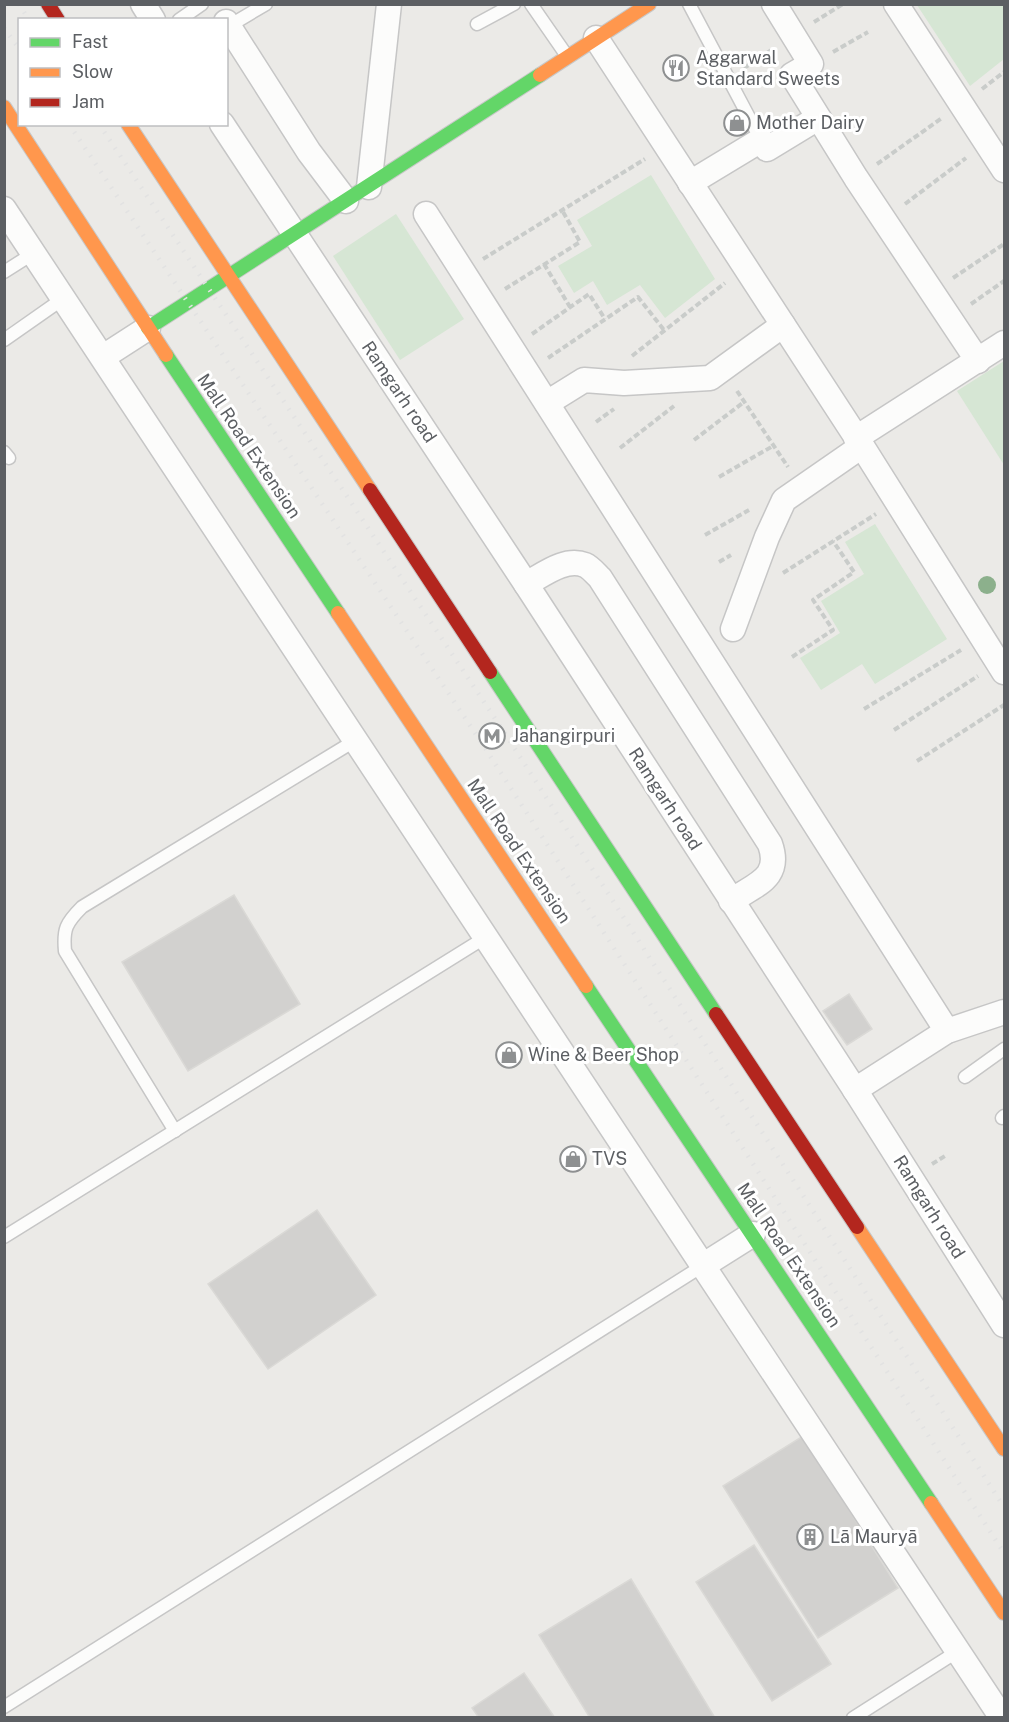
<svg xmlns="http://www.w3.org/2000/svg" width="1009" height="1722" font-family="'Public Sans',sans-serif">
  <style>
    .green { fill: #d6e6d4 }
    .building { fill: #d2d1cf; stroke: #dad9d6; stroke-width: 1.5 }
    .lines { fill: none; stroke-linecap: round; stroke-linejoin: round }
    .lane-casing { stroke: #c6c6c6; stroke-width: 15 }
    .street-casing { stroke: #c6c6c6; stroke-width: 27 }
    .fast-casing { stroke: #c8c8c8; stroke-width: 16 }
    .slow-casing { stroke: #c8c8c8; stroke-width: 16 }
    .jam-casing { stroke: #c8c8c8; stroke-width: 16 }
    .path { stroke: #c9ccca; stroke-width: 4; stroke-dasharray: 6 3; stroke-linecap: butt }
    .lane { stroke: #fcfcfb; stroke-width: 12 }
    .street { stroke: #fcfcfb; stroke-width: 24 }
    .fast { stroke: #63d668; stroke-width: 14 }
    .slow { stroke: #ff974d; stroke-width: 14 }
    .jam { stroke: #b3261e; stroke-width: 14 }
    .rail { stroke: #e2e2e2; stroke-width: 4.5; stroke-dasharray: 1.5 8; stroke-linecap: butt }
    .tree { fill: #8cb08c }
    .labels { text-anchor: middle; stroke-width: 6; stroke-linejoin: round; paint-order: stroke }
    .poi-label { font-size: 18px; fill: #5c5f63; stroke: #fff; text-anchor: start }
    .street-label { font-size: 18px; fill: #5c5f63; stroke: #fff }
  </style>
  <rect width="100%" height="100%" fill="#ebeae7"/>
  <!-- green -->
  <g class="green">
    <path d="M917,5H1004V59L970,86Z"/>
    <path d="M651,175L715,279L665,318L640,285L607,305L593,281L574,293L558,266L592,246L577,220Z"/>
    <path d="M396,214L464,319L400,360L333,256Z"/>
    <path d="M1004,361V465L957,391Z"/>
    <path d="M875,524L947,639L875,684L862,664L821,690L800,658L840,633L821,601L864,574L845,542Z"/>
  </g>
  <!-- building -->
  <g class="building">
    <path d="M234,895L300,1004L188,1071L122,962Z"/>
    <path d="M849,994L872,1029L847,1045L823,1011Z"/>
    <path d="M317,1210L376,1295L268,1369L208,1284Z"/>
    <path d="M803,1436L898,1588L818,1638L723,1486Z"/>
    <path d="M754,1545L831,1664L772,1701L696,1582Z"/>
    <path d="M631,1579L715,1718H590L539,1635Z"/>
    <path d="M524,1673L555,1718H479L472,1708Z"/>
  </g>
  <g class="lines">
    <!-- lane casing -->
    <g class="lane-casing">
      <g id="lane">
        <path d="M531,4L567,56"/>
        <path d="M689,4L761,140"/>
        <path d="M179,20L202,4"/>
        <path d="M477,24L514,4"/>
        <path d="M229,26L266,4"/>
        <path d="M4,272L34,253"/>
        <path d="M4,340L64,298"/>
        <path d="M4,452L9,458"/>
        <path d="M965,1077L1004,1049"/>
        <path d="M1002,1118L1004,1116"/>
        <path d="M175,1131L65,951C63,929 66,923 82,907L356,740"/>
        <path d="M4,1237L486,937"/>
        <path d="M4,1707L704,1265"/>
        <path d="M853,1718L958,1651"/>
      </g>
    </g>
    <!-- street casing -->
    <g class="street-casing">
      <g id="street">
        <path d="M143,4L153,20"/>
        <path d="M774,4L811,64L792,75L856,178L978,361"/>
        <path d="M896,4L1004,170"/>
        <path d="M226,22L309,152L346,201"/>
        <path d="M596,38L862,446L1004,672"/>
        <path d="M222,124L526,584L855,1090L1004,1325"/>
        <path d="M690,183L761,140L767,149L818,118"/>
        <path d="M369,187L389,4"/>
        <path d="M4,209L1002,1718"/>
        <path d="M426,214L947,1031"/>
        <path d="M103,357L148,328"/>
        <path d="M547,403L584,380L624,383L710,378L783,325"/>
        <path d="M856,438L1004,343"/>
        <path d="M526,584C543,575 565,557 585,565C590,567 596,574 600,578L770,844C782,878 756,884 731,901"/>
        <path d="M733,629L767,537L784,500L862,446"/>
        <path d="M855,1090L947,1031L1004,1012"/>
        <path d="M704,1265L753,1234"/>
      </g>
    </g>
    <!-- fast casing -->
    <g class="fast-casing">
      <g id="fast">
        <path d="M148,328L540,75"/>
        <path d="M166,355L338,613"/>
        <path d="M490,672L716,1014"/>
        <path d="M586,986L931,1503"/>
      </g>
    </g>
    <!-- slow casing -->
    <g class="slow-casing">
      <g id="slow">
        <path d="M540,75L649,4"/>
        <path d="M4,107L166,355"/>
        <path d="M128,124L370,490"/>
        <path d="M338,613L586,986"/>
        <path d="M857,1227L1004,1449"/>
        <path d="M931,1503L1004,1613"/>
      </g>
    </g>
    <!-- jam casing -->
    <g class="jam-casing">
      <g id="jam">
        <path d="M48,4L58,20"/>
        <path d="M370,490L490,672"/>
        <path d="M716,1014L857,1227"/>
      </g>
    </g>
    <!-- path -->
    <g class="path">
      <path d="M814,22L843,4"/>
      <path d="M833,52L868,32"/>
      <path d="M744,68L773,49"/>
      <path d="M982,89L1004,72"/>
      <path d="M877,164L942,118"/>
      <path d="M905,204L966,158"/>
      <path d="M483,259L645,159"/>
      <path d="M544,264L570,307"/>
      <path d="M953,278L1004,244"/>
      <path d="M505,289L580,242L562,210"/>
      <path d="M971,304L1004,281"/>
      <path d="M532,334L589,294L605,319"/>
      <path d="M632,356L725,283"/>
      <path d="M548,358L638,297L664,330"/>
      <path d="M737,391L788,467"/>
      <path d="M596,422L614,409"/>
      <path d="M694,440L744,402"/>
      <path d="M620,448L674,406"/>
      <path d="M719,477L773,446"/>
      <path d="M705,535L749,510"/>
      <path d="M719,562L731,555"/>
      <path d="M783,573L876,514"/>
      <path d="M792,657L833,630L813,600L854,572L833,541"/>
      <path d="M864,709L961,650"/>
      <path d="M894,730L978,676"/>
      <path d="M917,761L1004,705"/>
      <path d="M932,1164L945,1156"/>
    </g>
    <!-- lane -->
    <use href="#lane" class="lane"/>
    <!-- street -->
    <use href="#street" class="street"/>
    <!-- fast -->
    <use href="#fast" class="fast"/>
    <!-- slow -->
    <use href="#slow" class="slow"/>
    <!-- jam -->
    <use href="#jam" class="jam"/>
    <!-- rail -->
    <g class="rail">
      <path d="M19,4L29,20"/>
      <path d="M4,28L20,50"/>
      <path d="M69,124L481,742L1004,1553"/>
      <path d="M99,124L502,729L1004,1507"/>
    </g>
  </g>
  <!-- trees -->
  <circle class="tree" cx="987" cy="585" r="9"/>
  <!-- icons -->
  <defs>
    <g id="restaurant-ring" transform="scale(1.35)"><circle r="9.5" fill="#fff" stroke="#8e9091" stroke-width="1.5"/><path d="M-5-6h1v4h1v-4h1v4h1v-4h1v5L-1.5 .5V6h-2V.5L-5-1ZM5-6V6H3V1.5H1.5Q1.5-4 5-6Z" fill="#8e9091"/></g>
    <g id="shop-ring" transform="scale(1.35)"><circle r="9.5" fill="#fff" stroke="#8e9091" stroke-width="1.5"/><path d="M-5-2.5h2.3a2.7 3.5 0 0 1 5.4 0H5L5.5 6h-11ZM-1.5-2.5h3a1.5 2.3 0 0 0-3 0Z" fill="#8e9091"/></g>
    <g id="metro-ring" transform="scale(1.35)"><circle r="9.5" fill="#fff" stroke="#8e9091" stroke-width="1.5"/><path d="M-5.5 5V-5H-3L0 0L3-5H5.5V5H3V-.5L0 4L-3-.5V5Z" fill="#8e9091"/></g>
    <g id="building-ring" transform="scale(1.35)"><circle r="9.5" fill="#fff" stroke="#8e9091" stroke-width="1.5"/><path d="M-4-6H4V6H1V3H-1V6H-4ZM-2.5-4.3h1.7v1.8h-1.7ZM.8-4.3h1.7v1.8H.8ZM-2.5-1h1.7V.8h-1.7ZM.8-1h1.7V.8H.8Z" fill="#8e9091"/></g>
  </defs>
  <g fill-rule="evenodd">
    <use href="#restaurant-ring" x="676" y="68"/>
    <use href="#shop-ring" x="737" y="123"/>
    <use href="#metro-ring" x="492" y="736"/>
    <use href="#shop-ring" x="509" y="1055"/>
    <use href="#shop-ring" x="573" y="1159"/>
    <use href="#building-ring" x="810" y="1537"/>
  </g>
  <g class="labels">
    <!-- poi labels -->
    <g class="poi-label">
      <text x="696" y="64">Aggarwal<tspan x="696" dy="21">Standard Sweets</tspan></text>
      <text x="756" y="129">Mother Dairy</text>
      <text x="512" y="742">Jahangirpuri</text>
      <text x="528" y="1061">Wine &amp; Beer Shop</text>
      <text x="592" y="1165">TVS</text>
      <text x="830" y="1543">Lā Mauryā</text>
    </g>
    <!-- street labels -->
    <g class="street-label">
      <text transform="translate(399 392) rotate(56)" y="6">Ramgarh road</text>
      <text transform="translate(249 446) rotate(56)" y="6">Mall Road Extension</text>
      <text transform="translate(665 799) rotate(57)" y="6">Ramgarh road</text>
      <text transform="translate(519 851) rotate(56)" y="6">Mall Road Extension</text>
      <text transform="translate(929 1207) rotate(58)" y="6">Ramgarh road</text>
      <text transform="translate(789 1255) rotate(56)" y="6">Mall Road Extension</text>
    </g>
  </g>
  <!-- border -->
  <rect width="1009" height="1722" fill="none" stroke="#5c5f63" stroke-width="12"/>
  <!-- legend -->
  <rect x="18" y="18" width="210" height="108" fill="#ffffff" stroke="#bebfc1" stroke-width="1.5"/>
  <rect x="30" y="38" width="30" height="9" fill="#63d668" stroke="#bebfc1" stroke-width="1.5"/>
  <text x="72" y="48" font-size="18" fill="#5c5f63">Fast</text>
  <rect x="30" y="68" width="30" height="9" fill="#ff974d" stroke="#bebfc1" stroke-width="1.5"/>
  <text x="72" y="78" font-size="18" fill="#5c5f63">Slow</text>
  <rect x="30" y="98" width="30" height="9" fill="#b3261e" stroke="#bebfc1" stroke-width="1.5"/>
  <text x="72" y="108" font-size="18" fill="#5c5f63">Jam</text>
</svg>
